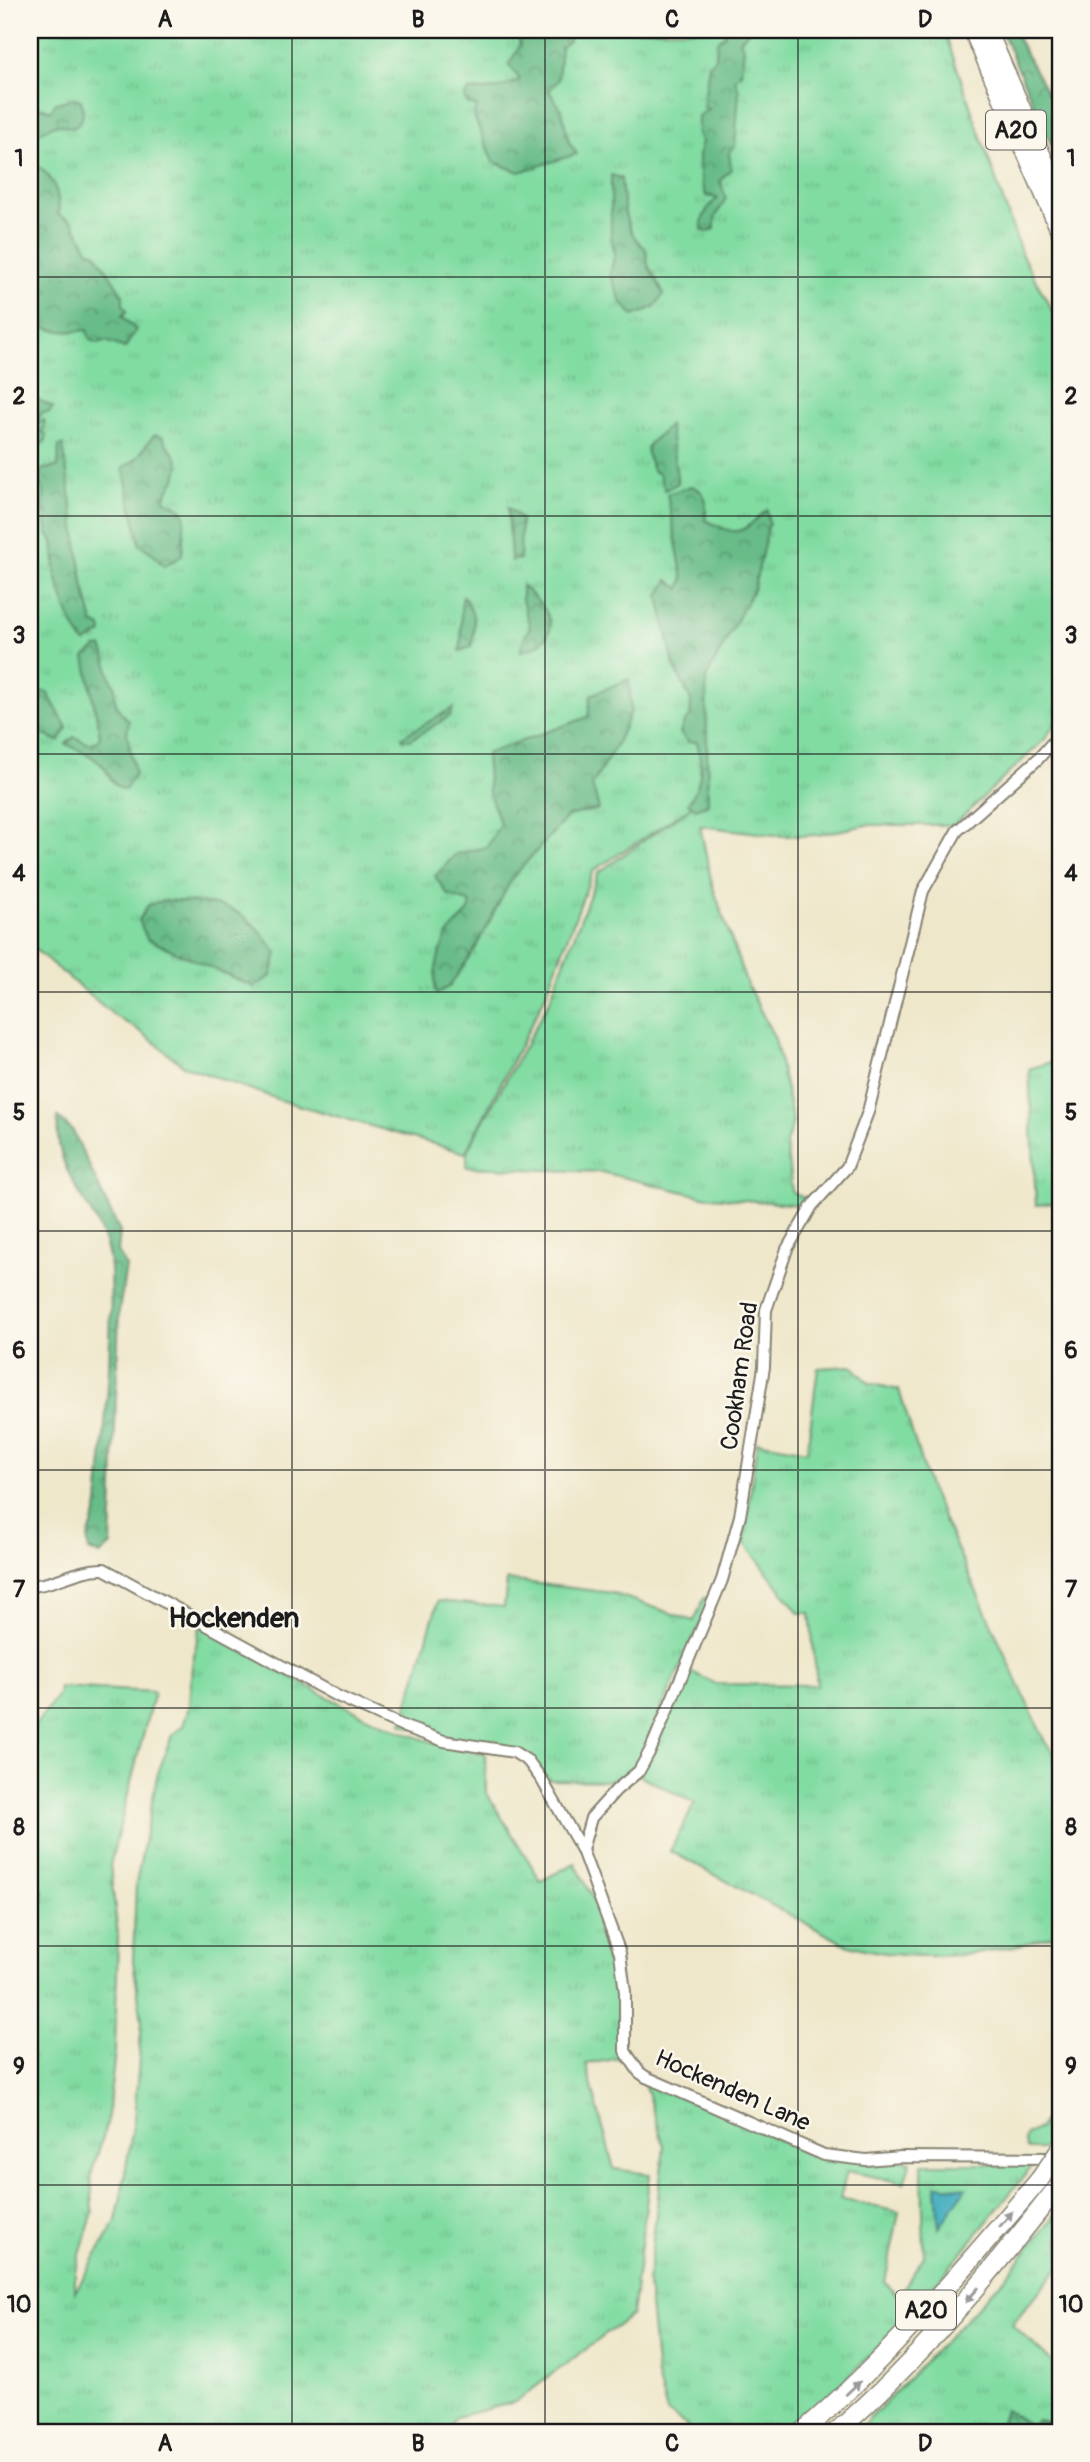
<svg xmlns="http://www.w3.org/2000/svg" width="1090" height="2462" font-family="Pangolin,sans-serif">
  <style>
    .grass { fill: url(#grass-tufts); stroke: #4e7c5f; stroke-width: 2; fill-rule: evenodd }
    .forest { fill: url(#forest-crowns); stroke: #426c52; stroke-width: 2 }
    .water { fill: #3eabbd; stroke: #2d646c; stroke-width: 2 }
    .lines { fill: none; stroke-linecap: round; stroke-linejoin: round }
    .minor-casing { stroke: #868273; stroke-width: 14 }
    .trunk-casing { stroke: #868273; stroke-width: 21 }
    .minor { stroke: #fff; stroke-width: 10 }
    .trunk { stroke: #fff; stroke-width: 18 }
    .trunk-bridge-casing { stroke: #868273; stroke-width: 21; stroke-linecap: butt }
    .trunk-bridge { stroke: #fff; stroke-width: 18 }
    .oneway { fill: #999 }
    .grid { fill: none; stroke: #1c1c1c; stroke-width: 2; stroke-opacity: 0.55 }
    .labels { text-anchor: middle; stroke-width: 5; stroke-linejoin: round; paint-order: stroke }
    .shield { fill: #fbf7ec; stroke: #5f5e5a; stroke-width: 2 }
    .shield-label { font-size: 23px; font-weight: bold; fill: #1c1c1c }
    .street-label { font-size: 24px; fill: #1c1c1c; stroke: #fbf7ec }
    .quarter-label { font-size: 28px; font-weight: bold; fill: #1c1c1c; stroke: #fbf7ec }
    .neatline { fill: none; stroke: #1c1c1c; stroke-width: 2.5 }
    .grid-label { font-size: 23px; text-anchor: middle; font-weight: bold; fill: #1c1c1c }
  </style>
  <defs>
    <pattern id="grass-tufts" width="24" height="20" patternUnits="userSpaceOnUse" patternTransform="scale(1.75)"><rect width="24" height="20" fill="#81dca2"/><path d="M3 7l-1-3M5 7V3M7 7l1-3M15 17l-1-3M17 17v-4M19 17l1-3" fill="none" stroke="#6fbc8b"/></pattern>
    <pattern id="forest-crowns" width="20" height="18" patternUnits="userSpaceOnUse" patternTransform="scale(1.75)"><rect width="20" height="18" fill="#68bc88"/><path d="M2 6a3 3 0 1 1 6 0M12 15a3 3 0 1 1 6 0" fill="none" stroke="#55986e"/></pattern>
  </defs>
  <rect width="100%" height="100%" fill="#fbf7ec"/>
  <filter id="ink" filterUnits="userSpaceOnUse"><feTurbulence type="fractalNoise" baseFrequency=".0143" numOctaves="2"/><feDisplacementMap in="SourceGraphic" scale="14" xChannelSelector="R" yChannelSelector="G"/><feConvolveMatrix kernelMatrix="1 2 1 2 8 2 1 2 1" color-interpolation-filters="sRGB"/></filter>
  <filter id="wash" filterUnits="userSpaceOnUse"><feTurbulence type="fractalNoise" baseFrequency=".00686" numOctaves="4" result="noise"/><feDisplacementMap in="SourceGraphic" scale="28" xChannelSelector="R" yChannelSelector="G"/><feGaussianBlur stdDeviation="1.57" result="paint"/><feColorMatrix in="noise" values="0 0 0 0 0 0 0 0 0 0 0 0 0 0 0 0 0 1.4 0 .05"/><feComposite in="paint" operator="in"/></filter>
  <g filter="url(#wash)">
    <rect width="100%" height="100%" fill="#efe7ca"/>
    <!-- grass -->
    <g class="grass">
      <path d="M30,30H944L1022,255L1060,325V716L1045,739L954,825H866L818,835L783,836L700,826L712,884L746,982L775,1039L793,1122L786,1143L792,1192L805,1198L811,1206L701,1196L601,1172L467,1167V1151L549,1002L598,873L694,805L593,871L544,999L465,1153L280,1100L184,1066L140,1031L115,1016L31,946Z"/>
      <path d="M1060,1059V1202L1036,1205L1029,1069Z"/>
      <path d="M852,1366L869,1383L899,1390L929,1487L1045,1742L1060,1761V1933C992,1956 913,1966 843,1943L670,1851L695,1803L637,1774L686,1669L716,1684L817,1685L810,1613H799L744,1542L757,1442L807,1451L818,1368Z"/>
      <path d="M507,1580L612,1593L694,1621L704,1598L713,1596L633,1771L617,1781L549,1780L530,1758L448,1739L402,1724L438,1601L504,1607Z"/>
      <path d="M200,1625C290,1674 382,1739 485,1754L486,1792L541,1881L575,1863C593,1897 610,1932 616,1970C621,1999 618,2029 622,2058L586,2064L614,2169L650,2174L632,2315L515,2402L456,2417L448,2432H30V2036L43,1890L30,1889V1732L58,1695L59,1687L154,1692L110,1865L118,1935L115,2051L107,2124L91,2175L93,2212L75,2271V2292L116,2221L122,2192L134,2120L142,2021L133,1961L136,1884L157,1776L172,1735L183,1726L189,1706L192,1666Z"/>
      <path d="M648,2082L823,2159L911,2161L904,2183L847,2171L840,2199L899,2212L885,2282L898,2297L924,2256L922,2164H1034L908,2318L792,2432H685L687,2426L667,2412L657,2377L648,2283L664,2146L645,2086ZM936,2185L965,2188L939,2227V2226Z"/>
      <path d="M1060,2100V2133L1044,2149H1027L1024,2141L1026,2135L1039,2128Z"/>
      <path d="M1060,2209V2266L1012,2324L1060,2370V2414L1053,2423L1037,2420L1031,2426L1005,2409L999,2429L1002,2432H857L1004,2279Z"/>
    </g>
    <!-- forest -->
    <g class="forest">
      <path d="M521,30H571L569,41L561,47L558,80L549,91L562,111L569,142L577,154L519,172L493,162L474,116L476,106L468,104L464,97L468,91L497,89L520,80L509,64L520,46L518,34Z"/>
      <path d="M724,30H749L740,41L744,48L741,74L735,79L739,91L735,146L729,152L731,169L720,181L726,198L715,218V229L708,232L702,230C701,216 708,206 718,198L706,196C700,181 696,157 702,142L698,134V116L709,109L703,107L709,65L716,57L717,41L725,35Z"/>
      <path d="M1001,30H1013L1060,116V164Z"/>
      <path d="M74,98L81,100C84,112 85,120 73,128L57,124L30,137V107L44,108L50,111L56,103Z"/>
      <path d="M39,167C56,180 59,195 59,215L72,221L89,251L95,252L123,295V305L127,311L122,316L136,330L125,348L106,341L98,343L90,340L87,330C68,333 46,332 30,319V170Z"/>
      <path d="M611,175L621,178C623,204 624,233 646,249L648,265L664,294L654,307L634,316L621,302L610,274L615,253L611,237Z"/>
      <path d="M30,396L53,407L50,412L41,413L37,424L44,420L45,427L41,432L46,434V441L34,449L37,445L30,428Z"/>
      <path d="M669,425L678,483L665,490L658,472H654C637,438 654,445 669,425Z"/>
      <path d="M155,435L163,437C166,446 172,449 176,457C185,473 168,486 164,500L181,508L185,516L182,556L164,566L151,552L140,545L123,467C141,460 142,446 155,435Z"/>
      <path d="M63,445L83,583L93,623L101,627L102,633L85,643C74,634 61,593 57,580C53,568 56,554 53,542C53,539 49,537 48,533C45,520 43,504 44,491L37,480L43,469L58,467L59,446Z"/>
      <path d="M692,486C708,492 707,506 705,520C743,538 738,534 767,510L769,523L754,588L706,678L708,804L696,809L688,803C702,784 703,766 697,742H688L680,733L684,722L690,717L691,700L674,666L659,596L668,580L680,589L683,579L667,494Z"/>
      <path d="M508,507L521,519L520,559L511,561Z"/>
      <path d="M522,585C530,594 544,605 548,616C556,636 538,648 521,651L522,642L530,627L522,600Z"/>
      <path d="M463,596C476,613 476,626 471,647L460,651C464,632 458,615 463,596Z"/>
      <path d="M97,647H102C109,661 106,674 115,686C113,702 117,710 129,721L127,734L135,773L125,790C111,786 110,774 102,765C92,755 79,750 66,744L74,737L89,744L98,741L100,735L85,657Z"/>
      <path d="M629,679L631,711L615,747L592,785L599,809L568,816L512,878L475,949L449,987L436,994C432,973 439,946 452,929C459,920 470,915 471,903L448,895L435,876L456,854L487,847L500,824L489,793L486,754L588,717L591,695Z"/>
      <path d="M30,692H47L67,728L59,741L30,730Z"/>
      <path d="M453,708L450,716L410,740H403L402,737Z"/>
      <path d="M166,900C226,906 239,900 277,953L271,976L254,987L147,939L139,920L148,905Z"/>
      <path d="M58,1117L73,1131L111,1213L120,1232L118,1252L126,1266L119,1312L111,1545L100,1555L89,1550C84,1537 97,1519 98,1504C105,1426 113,1348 110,1270C109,1212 51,1181 58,1117Z"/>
      <path d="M30,1889L43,1890L30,2036Z"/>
      <path d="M1005,2409L1030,2426L1037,2420L1053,2423L1060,2414V2432H1002L999,2430Z"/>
    </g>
    <!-- water -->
    <path class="water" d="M936,2185L966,2188L939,2228Z"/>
  </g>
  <g filter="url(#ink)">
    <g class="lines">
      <!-- minor casing -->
      <g class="minor-casing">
        <g id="minor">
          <path d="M30,1586C56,1585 78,1568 104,1569L335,1695L405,1727L444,1741L514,1752L528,1761L542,1780L582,1850L620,1953L625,1992V2051L639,2072L646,2077L824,2155L866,2160L901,2157L1057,2158"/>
          <path d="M582,1850L591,1818L616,1790L639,1771L651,1749L722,1580L740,1516L764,1367L766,1310L787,1249L812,1206L847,1167L868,1112L923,891L957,831L1038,759L1060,734"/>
        </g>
      </g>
      <!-- trunk casing -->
      <g class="trunk-casing">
        <g id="trunk">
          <path d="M973,30L1060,230"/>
          <path d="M987,30L1060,198"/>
          <path d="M802,2432C890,2357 965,2267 1040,2179"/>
          <path d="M836,2432C921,2359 991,2272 1060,2184"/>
        </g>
      </g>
      <!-- minor -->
      <use href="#minor" class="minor"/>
      <!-- trunk -->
      <use href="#trunk" class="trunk"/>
      <!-- trunk-bridge casing -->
      <g class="trunk-bridge-casing">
        <path id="trunk-bridge" d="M1040,2179L1060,2150"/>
      </g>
      <!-- trunk-bridge -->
      <use href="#trunk-bridge" class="trunk-bridge"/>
    </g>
    <!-- one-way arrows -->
    <defs><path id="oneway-solid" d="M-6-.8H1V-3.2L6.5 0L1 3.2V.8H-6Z" transform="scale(1.75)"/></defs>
    <g class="oneway">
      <use href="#oneway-solid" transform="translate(1006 2219) rotate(-50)"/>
      <use href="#oneway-solid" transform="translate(972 2295) rotate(132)"/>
      <use href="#oneway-solid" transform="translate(853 2388) rotate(-43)"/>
    </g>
  </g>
  <!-- grid -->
  <path class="grid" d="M292,30V2432M545,30V2432M798,30V2432M30,277H1060M30,516H1060M30,754H1060M30,992H1060M30,1231H1060M30,1470H1060M30,1708H1060M30,1946H1060M30,2185H1060"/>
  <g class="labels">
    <!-- shield labels -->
    <g class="shield">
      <rect x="986" y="110.5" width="60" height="39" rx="5"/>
      <rect x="896" y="2290.5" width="60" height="39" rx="5"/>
    </g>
    <g class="shield-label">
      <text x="1016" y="138">A20</text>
      <text x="926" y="2318">A20</text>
    </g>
    <!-- street labels -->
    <g class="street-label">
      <text transform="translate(739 1376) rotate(-82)" y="8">Cookham Road</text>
      <text transform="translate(733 2090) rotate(24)" y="8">Hockenden Lane</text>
    </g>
    <!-- quarter labels -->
    <g class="quarter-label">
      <text x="234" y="1627">Hockenden</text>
    </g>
  </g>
  <!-- margin -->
  <rect width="1090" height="2462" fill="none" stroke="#fbf7ec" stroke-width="77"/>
  <rect x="38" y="38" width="1014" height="2386" class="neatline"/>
  <g class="grid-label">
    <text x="165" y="27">A</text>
    <text x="418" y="27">B</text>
    <text x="672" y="27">C</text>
    <text x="925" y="27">D</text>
    <text x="19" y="166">1</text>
    <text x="1071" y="166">1</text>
    <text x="19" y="404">2</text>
    <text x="1071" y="404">2</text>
    <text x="19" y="643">3</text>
    <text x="1071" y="643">3</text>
    <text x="19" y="881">4</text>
    <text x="1071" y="881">4</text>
    <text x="19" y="1120">5</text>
    <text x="1071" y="1120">5</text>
    <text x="19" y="1358">6</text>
    <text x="1071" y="1358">6</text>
    <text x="19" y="1597">7</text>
    <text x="1071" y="1597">7</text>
    <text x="19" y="1835">8</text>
    <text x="1071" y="1835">8</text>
    <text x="19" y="2074">9</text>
    <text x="1071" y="2074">9</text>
    <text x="19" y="2312">10</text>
    <text x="1071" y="2312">10</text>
    <text x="165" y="2451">A</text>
    <text x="418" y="2451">B</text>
    <text x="672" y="2451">C</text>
    <text x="925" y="2451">D</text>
  </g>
</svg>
